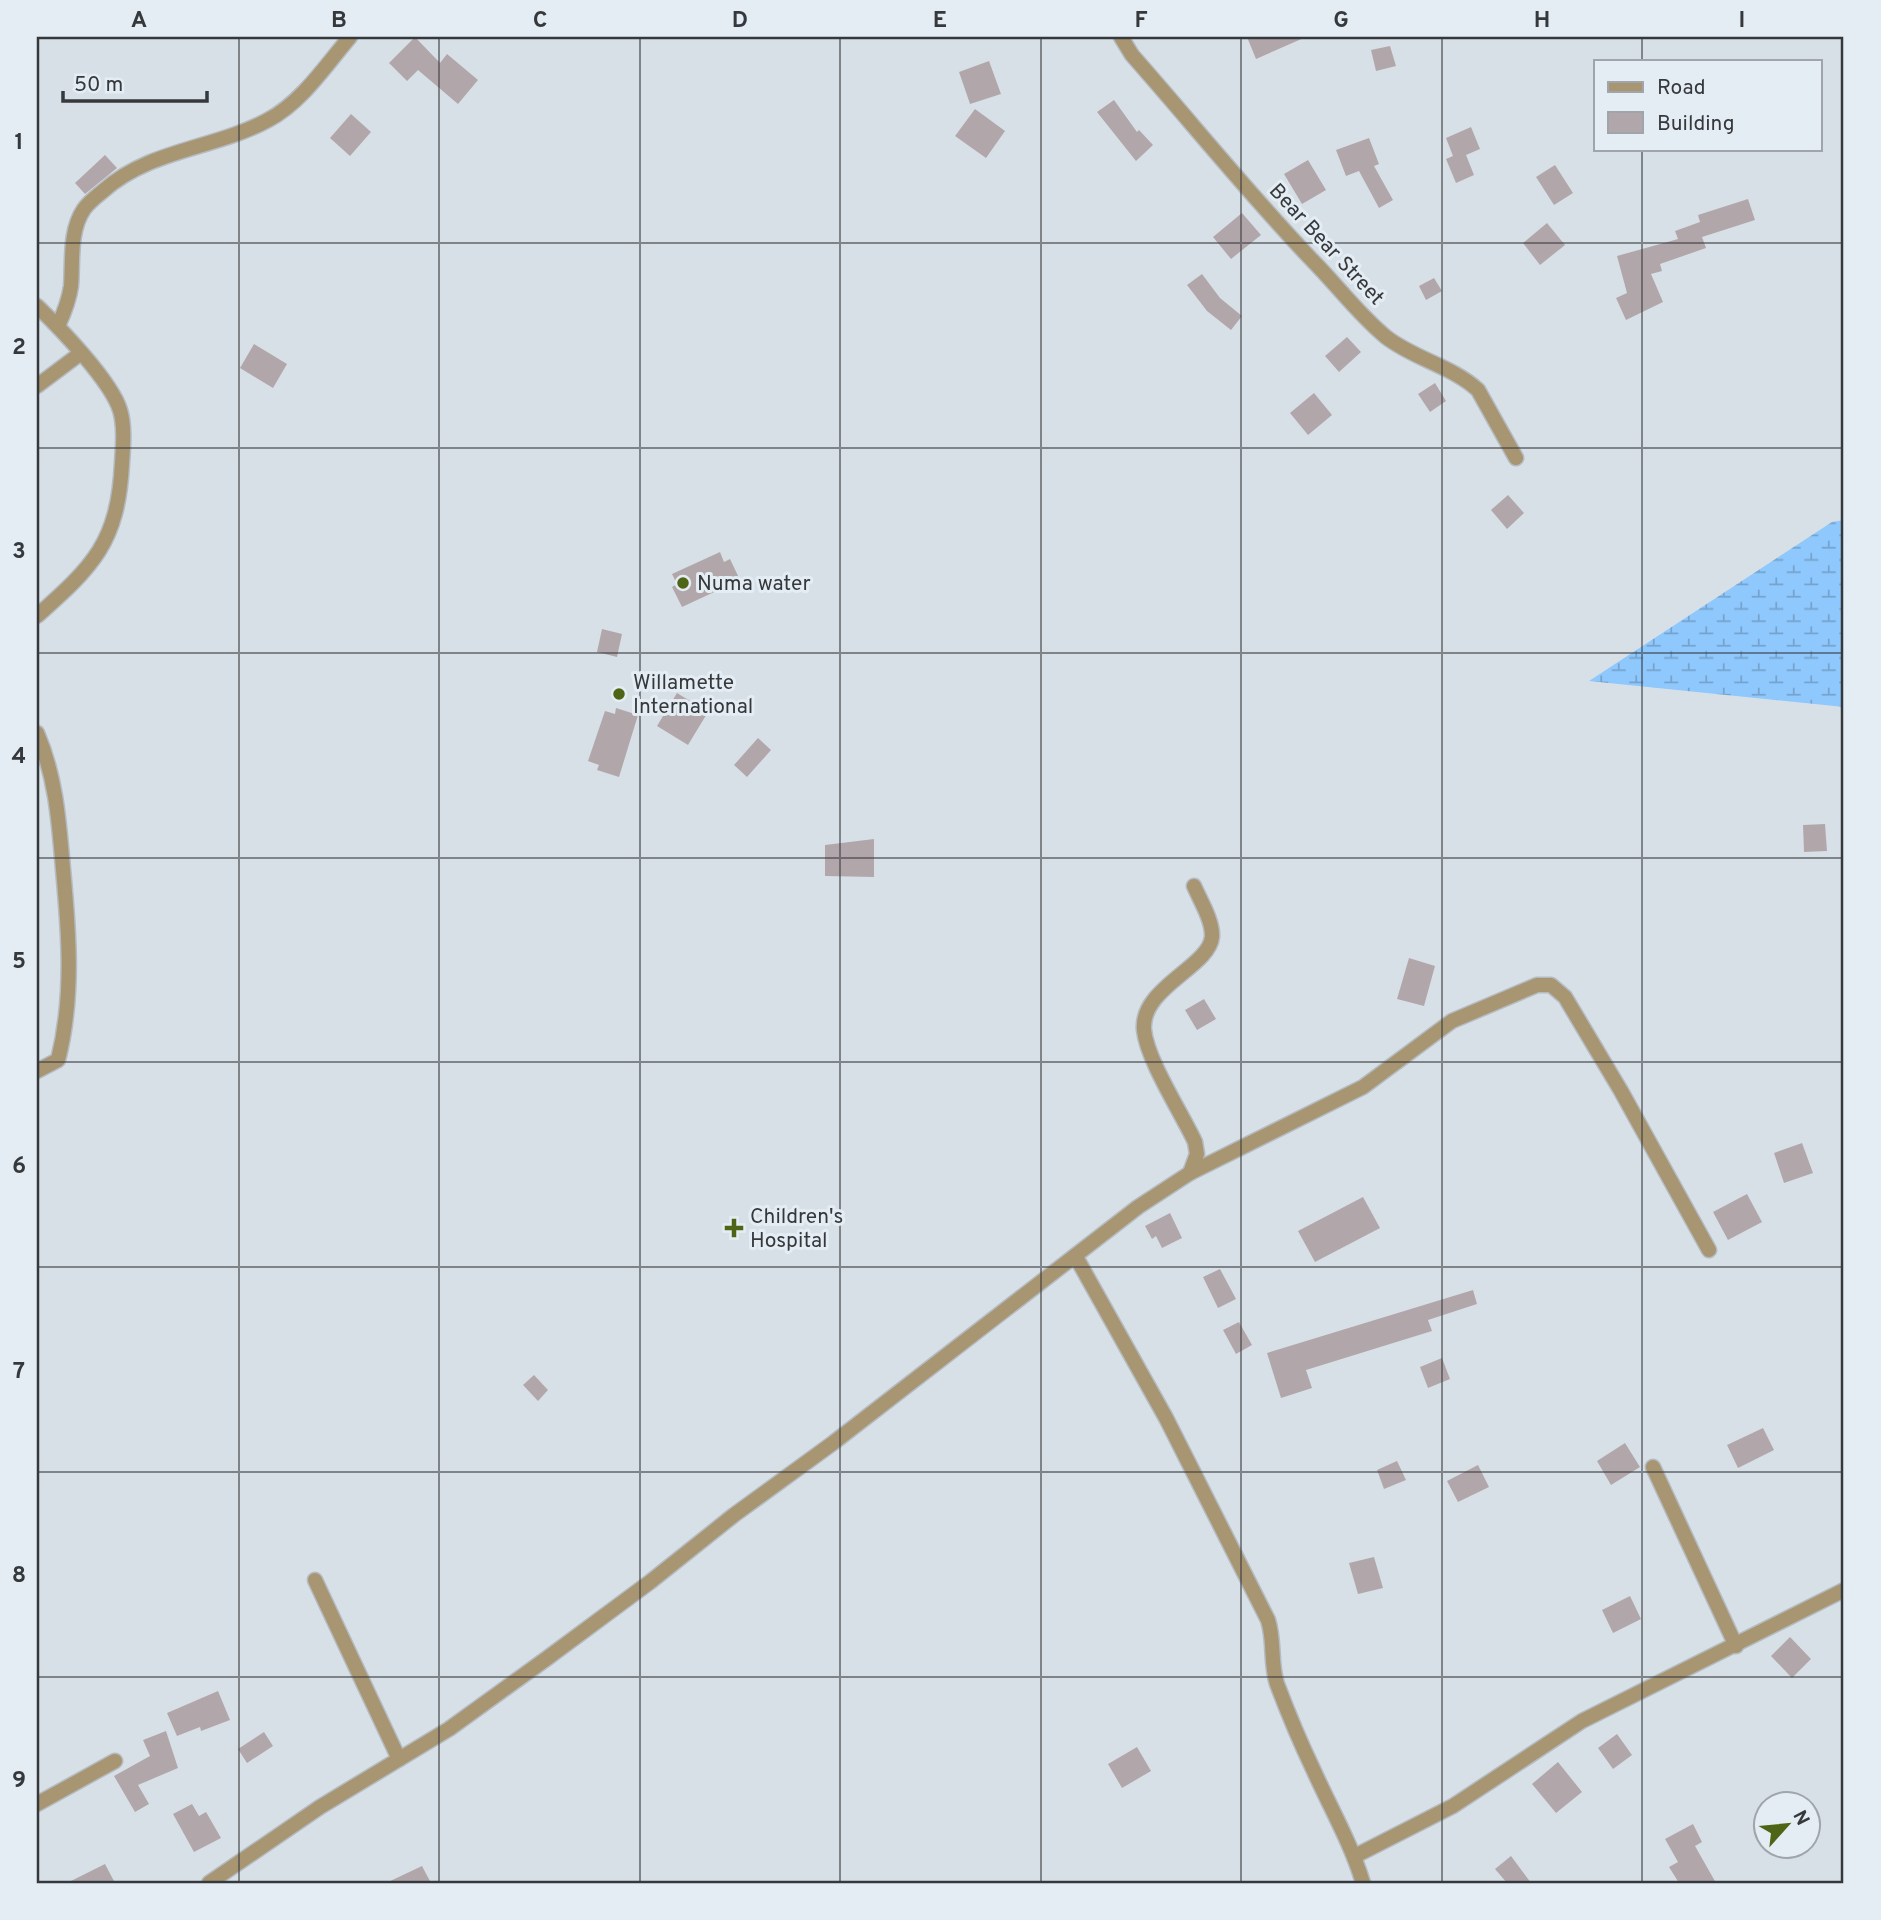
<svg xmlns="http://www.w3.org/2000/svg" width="1881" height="1920" font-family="Overpass,sans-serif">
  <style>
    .wetland { fill: url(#wetland-marsh) }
    .building { fill: #b1a7aa }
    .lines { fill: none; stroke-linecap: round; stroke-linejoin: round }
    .minor-casing { stroke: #b4bbc1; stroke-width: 17 }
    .minor { stroke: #a89571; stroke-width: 14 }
    .grid { fill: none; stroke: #36393c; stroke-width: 2; stroke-opacity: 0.55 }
    .poi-dot { fill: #4d6515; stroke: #e5edf4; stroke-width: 2.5 }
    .labels { text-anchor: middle; stroke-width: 6; stroke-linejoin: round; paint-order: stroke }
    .street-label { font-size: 21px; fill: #36393c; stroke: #e5edf4 }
    .poi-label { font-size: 21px; fill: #36393c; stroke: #e5edf4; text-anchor: start }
    .neatline { fill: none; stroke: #36393c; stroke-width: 2.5 }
    .grid-label { font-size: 23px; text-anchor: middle; font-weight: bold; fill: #36393c }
  </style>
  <defs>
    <pattern id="wetland-marsh" width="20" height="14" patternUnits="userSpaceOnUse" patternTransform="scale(1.75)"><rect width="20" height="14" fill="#8ec8fd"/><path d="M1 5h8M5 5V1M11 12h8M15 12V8" fill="none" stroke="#75a3ce"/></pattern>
  </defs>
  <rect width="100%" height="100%" fill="#d8e0e7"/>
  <!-- wetland -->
  <path class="wetland" d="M1844,520V707L1589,681L1832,522Z"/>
  <!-- building -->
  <g class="building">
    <path d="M415,37L440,63L447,54L478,80L458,104L418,70L407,81L389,63Z"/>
    <path d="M1247,37H1306L1256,59Z"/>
    <path d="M1390,46L1396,66L1376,71L1371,50Z"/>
    <path d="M989,61L1001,94L970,104L959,72Z"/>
    <path d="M1114,100L1137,132L1139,130L1153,145L1136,161L1097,112Z"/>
    <path d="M975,109L1005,131L986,158L955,136Z"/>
    <path d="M351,114L371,132L350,156L330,138Z"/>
    <path d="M1471,127L1480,149L1466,155L1474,175L1456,183L1446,159L1453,156L1446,138Z"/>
    <path d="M1369,138L1379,164L1374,166L1393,200L1379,208L1359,171L1346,176L1336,150Z"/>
    <path d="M105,155L117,168L85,194L75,183Z"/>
    <path d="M1308,160L1326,190L1302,204L1284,174Z"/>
    <path d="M1555,165L1573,193L1554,205L1536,177Z"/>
    <path d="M1748,199L1755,220L1702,237L1706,248L1660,264L1662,271L1651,274L1663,302L1626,320L1616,298L1627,293L1617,256L1678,239L1675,231L1700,222L1698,215Z"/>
    <path d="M1242,213L1261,235L1231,259L1213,237Z"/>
    <path d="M1547,223L1565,245L1540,265L1523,243Z"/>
    <path d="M1202,274L1220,298L1242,316L1231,330L1207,311L1187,285Z"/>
    <path d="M1434,278L1442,291L1426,300L1419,286Z"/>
    <path d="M1347,337L1361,352L1339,372L1325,356Z"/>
    <path d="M254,344L287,364L273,388L240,368Z"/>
    <path d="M1435,383L1446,401L1430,412L1418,394Z"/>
    <path d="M1314,393L1332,415L1308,435L1290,413Z"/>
    <path d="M1508,495L1524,513L1507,529L1491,510Z"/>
    <path d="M720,552L724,562L730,559L740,580L682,607L672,587L677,584L672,574Z"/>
    <path d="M602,629L622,634L617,657L597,652Z"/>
    <path d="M677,693L708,712L688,745L657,726Z"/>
    <path d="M616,708L638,715L619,777L597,770L599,765L588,761L605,711L615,714Z"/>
    <path d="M758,738L771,750L747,777L734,765Z"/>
    <path d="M1825,824L1827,851L1804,852L1803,825Z"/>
    <path d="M874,839V877L825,876V845Z"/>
    <path d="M1409,958L1435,966L1424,1006L1397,999Z"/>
    <path d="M1204,999L1216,1019L1197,1030L1185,1010Z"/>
    <path d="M1802,1143L1813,1173L1784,1183L1774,1153Z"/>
    <path d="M1747,1194L1762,1222L1728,1240L1713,1212Z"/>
    <path d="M1363,1197L1380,1228L1315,1262L1298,1231Z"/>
    <path d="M1170,1213L1182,1238L1162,1248L1156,1236L1152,1239L1145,1226Z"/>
    <path d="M1220,1269L1236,1299L1218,1308L1203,1277Z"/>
    <path d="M1473,1290L1477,1304L1428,1320L1432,1331L1306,1370L1312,1388L1281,1398L1267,1353Z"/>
    <path d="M1239,1322L1252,1345L1236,1354L1223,1330Z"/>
    <path d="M1442,1358L1450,1379L1428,1388L1420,1367Z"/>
    <path d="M534,1375L548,1390L538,1401L523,1385Z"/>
    <path d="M1763,1428L1774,1450L1738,1468L1727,1445Z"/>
    <path d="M1625,1443L1640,1467L1611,1485L1597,1461Z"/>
    <path d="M1397,1461L1406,1480L1384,1489L1377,1470Z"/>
    <path d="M1478,1465L1489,1487L1458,1502L1447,1481Z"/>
    <path d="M1374,1557L1383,1588L1358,1594L1349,1563Z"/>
    <path d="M1630,1596L1641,1619L1613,1633L1602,1610Z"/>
    <path d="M1790,1637L1811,1659L1792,1678L1771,1656Z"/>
    <path d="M218,1691L230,1720L201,1731L200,1727L177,1736L167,1713Z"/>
    <path d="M166,1731L178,1768L138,1785L149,1804L135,1812L114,1776L150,1756L143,1740Z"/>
    <path d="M264,1732L273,1746L247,1763L238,1749Z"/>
    <path d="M1617,1734L1632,1755L1613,1769L1598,1748Z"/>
    <path d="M1137,1747L1151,1771L1122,1788L1108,1764Z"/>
    <path d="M1558,1762L1582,1792L1556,1813L1532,1784Z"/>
    <path d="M192,1804L199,1816L206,1812L221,1838L194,1852L173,1814Z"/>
    <path d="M1693,1824L1702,1842L1695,1846L1716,1883H1679L1669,1867L1678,1862L1665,1839Z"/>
    <path d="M1511,1856L1531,1883H1507L1495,1869Z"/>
    <path d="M105,1864L115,1883H67Z"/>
    <path d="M422,1866L431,1883H386Z"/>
  </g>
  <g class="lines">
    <!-- minor casing -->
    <g class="minor-casing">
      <g id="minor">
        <path d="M1121,37L1132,55C1192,123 1249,194 1312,260C1337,285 1358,314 1386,337C1414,359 1452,366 1478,390L1516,458"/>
        <path d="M37,306C60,328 111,381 120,410C125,426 123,447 122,463C118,543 93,566 37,616"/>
        <path d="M58,326C64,313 69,301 71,286C73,261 69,231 84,209C89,202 97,196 103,191C150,149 215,149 268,120C302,102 326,65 350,37"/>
        <path d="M37,386L81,353"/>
        <path d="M37,733C56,777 59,822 63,869C69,933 74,997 58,1060L37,1071"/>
        <path d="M1190,1173L1197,1154L1195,1142C1181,1112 1147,1060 1144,1030C1140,988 1209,967 1212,937C1213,921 1200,900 1194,886"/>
        <path d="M1076,1257L1166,1418L1268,1620C1275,1642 1270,1663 1277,1684C1288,1713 1300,1742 1313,1769C1330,1807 1351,1843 1363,1883"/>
        <path d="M1653,1467L1736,1646"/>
        <path d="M315,1580L399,1759"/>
        <path d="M37,1804L115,1761"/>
        <path d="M1355,1856L1453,1806L1582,1721L1844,1590"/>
        <path d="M209,1883L320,1807L449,1729L546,1659L650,1582L734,1515L833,1443L1138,1207L1190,1173L1363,1087L1452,1021L1537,985H1551L1565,997L1621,1091L1709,1250"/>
      </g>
    </g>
    <!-- minor -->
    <use href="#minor" class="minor"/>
  </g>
  <!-- grid -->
  <path class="grid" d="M239,37V1883M439,37V1883M640,37V1883M840,37V1883M1041,37V1883M1241,37V1883M1442,37V1883M1642,37V61M1642,149V1883M37,243H1844M37,448H1844M37,653H1844M37,858H1844M37,1062H1844M37,1267H1844M37,1472H1844M37,1677H1844"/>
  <!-- markers -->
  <g class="poi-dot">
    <circle cx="683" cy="583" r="7"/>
    <circle cx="619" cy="694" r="7"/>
    <path d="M730.5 1217.5h7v7h7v7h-7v7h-7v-7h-7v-7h7z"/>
  </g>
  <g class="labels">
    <!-- street labels -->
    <g class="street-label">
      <text transform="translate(1327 244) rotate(47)" y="7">Bear Bear Street</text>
    </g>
    <!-- poi labels -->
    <g class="poi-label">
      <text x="697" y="590">Numa water</text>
      <text x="633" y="689">Willamette<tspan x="633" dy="24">International</tspan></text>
      <text x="750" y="1223">Children's<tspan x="750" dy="24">Hospital</tspan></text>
    </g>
  </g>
  <!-- border -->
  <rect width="1881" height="1920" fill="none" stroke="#e5edf4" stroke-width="77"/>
  <!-- legend -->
  <rect x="1594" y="60" width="228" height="91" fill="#e5edf4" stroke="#9fa5aa" stroke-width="2"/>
  <rect x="1608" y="82" width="35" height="10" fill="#a89571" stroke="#9fa5aa" stroke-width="2"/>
  <text x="1657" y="94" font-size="21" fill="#36393c">Road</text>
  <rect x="1608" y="112" width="35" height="21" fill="#b1a7aa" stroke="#9fa5aa" stroke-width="2"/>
  <text x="1657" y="130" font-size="21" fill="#36393c">Building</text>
  <!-- north arrow -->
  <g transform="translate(1787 1825) rotate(63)"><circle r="33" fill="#e5edf4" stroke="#9fa5aa" stroke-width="2"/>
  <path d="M0-5L12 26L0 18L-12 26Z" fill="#4d6515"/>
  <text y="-10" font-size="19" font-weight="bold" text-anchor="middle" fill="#36393c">N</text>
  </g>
  <!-- scale -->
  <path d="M63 91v10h144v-10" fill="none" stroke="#36393c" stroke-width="3.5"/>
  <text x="74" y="91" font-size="21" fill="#36393c" stroke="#e5edf4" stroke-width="5" paint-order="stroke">50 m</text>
  <rect x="38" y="38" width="1804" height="1844" class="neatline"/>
  <g class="grid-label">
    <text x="139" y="27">A</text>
    <text x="339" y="27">B</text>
    <text x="540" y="27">C</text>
    <text x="740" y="27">D</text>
    <text x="940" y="27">E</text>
    <text x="1141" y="27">F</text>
    <text x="1341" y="27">G</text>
    <text x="1542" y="27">H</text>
    <text x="1742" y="27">I</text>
    <text x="19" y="149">1</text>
    <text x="19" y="354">2</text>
    <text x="19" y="558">3</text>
    <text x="19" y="763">4</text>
    <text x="19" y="968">5</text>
    <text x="19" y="1173">6</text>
    <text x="19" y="1378">7</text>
    <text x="19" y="1582">8</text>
    <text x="19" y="1787">9</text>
  </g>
</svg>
